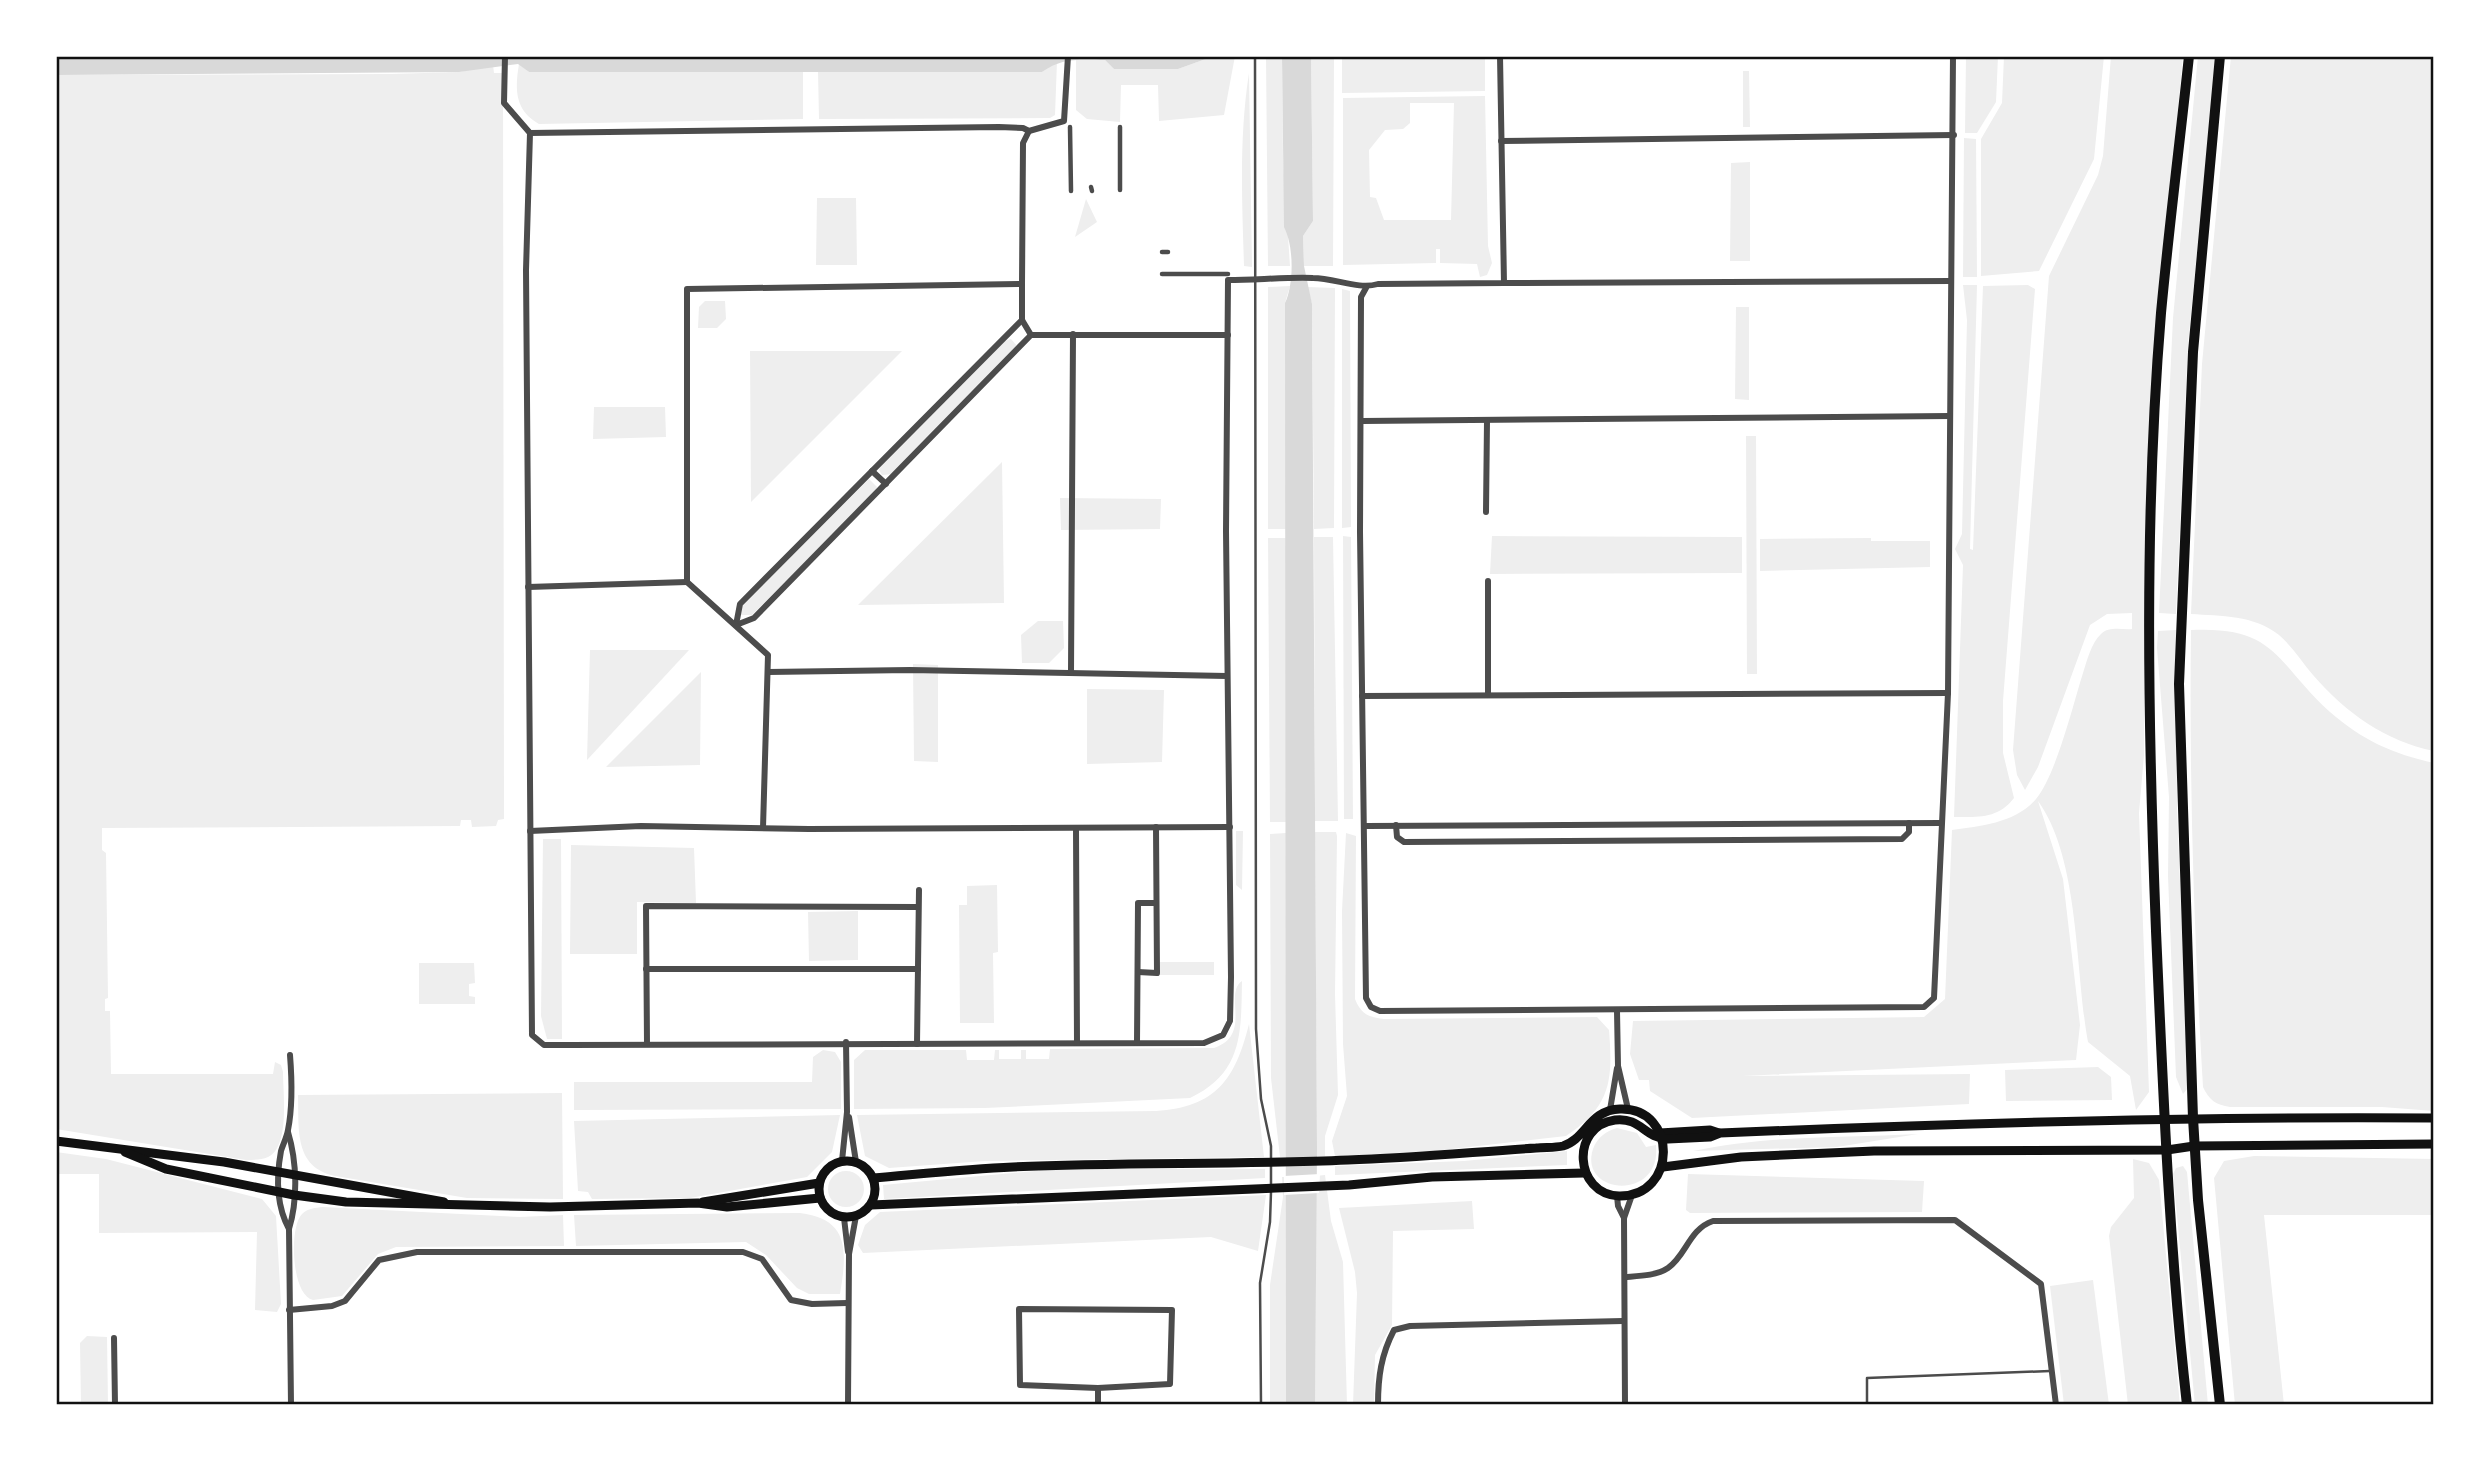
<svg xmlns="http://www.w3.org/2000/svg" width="2490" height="1461" font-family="Commissioner,sans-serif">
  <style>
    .green { fill: #eee; fill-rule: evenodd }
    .water { fill: #d9d9d9 }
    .pier { fill: #fff }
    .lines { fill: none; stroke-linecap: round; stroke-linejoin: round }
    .service { stroke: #4c4c4c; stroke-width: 2.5 }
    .pedestrian { stroke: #4c4c4c; stroke-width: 4.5 }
    .minor { stroke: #4c4c4c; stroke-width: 6 }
    .secondary { stroke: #111; stroke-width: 9 }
    .trunk { stroke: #111; stroke-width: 10 }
    .neatline { fill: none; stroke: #111; stroke-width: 2.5 }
  </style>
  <rect width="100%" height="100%" fill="#fff"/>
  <!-- green -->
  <g class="green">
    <path d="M1214,56H1235L1224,115L1159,121L1158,85H1121L1120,122L1087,119L1076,110V60H1105L1114,69H1178Z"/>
    <path d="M1266,56H1282L1283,161L1290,266H1268Z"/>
    <path d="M1311,56H1334L1333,266H1304L1303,236L1313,221Z"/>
    <path d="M1342,56H1485V91L1342,93Z"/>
    <path d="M1966,56H1998L1996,102L1977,133H1965Z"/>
    <path d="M2004,56H2104L2094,159L2039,271L1981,276V139L2002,103Z"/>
    <path d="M2111,56H2183L2153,375L2145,583L2144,755L2139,813L2149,1092L2136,1110L2130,1076L2088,1042C2075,972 2080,859 2038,801L2063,879L2080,1025L2076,1060L1742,1076L1970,1074L1969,1104L1692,1118L1650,1091L1649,1080H1639L1630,1054L1633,1021L1924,1017L1945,999L1952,830C1981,826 2015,823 2036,799C2056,775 2073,705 2083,673C2087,661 2091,643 2101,634C2109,626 2122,630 2132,629V613L2107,614L2090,625L2038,767L2025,790L2017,775L2013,750L2049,276L2098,175L2103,156Z"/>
    <path d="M2198,56H2216L2188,344L2176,614L2159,613L2173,318Z"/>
    <path d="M2231,56H2434V751C2385,741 2346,713 2313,675C2302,662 2292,646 2279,635C2254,615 2221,616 2191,614L2202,364Z"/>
    <path d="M1057,61L1055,115L1050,118L819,119L818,71L1042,72Z"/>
    <path d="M519,64L529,72L803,71V119L539,124C514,110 515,88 519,64Z"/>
    <path d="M493,65L494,73H503L504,819L498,820L496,826L472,827L471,820H461L460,826L102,828V850L106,853L108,998L105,999V1011H110L111,1074H273L275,1062L281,1065L283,1072C283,1093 290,1147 268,1157C262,1160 253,1160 246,1160L56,1129V75L391,74L459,72Z"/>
    <path d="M1743,71H1749L1750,127H1743Z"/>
    <path d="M1249,73L1252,267L1244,266C1242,201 1239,137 1249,73Z"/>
    <path d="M1485,96L1488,246L1492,263L1487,275L1480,277L1477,264L1440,263V249H1436V263L1343,265V98ZM1410,103H1454L1451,220H1384L1376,198L1370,197L1369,150L1385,130L1403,129L1410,123Z"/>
    <path d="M1964,138L1976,139L1977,277H1963Z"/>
    <path d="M1750,162V261H1730L1731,163Z"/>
    <path d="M817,198H856L857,265H816Z"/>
    <path d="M1086,199L1097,222L1075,237Z"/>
    <path d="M1963,285H1977L1970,549L1973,550L1983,286L2028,285L2035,289L2003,701V753L2014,798C1998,819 1978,817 1954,817L1963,565L1955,549L1962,534L1967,320Z"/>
    <path d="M1290,286L1285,303L1287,529H1268V287Z"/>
    <path d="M1307,287L1335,288L1334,528L1314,529L1312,304Z"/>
    <path d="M1342,289L1350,291L1351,527L1342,528Z"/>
    <path d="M705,301H725L726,319L717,328H698L699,307Z"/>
    <path d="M1736,307H1749V400L1735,399Z"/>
    <path d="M1011,339L1017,346L893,474L882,475L879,470L882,464L1005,341Z"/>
    <path d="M750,351H902L751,502Z"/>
    <path d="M594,407H665L666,437L593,439Z"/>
    <path d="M1746,436H1756L1757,674H1747Z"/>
    <path d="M1002,462L1004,603L858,605Z"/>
    <path d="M869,479L877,487L874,493L752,615H741L742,605Z"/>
    <path d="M1060,498L1161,499L1160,529L1061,530Z"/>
    <path d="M1343,536L1351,537L1353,819H1344Z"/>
    <path d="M1492,536L1742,537V573L1490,574Z"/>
    <path d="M1314,537H1333L1338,821H1315Z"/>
    <path d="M1268,538H1286V822H1270Z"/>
    <path d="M1871,538V541H1930V567L1760,571V539Z"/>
    <path d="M1038,621H1063L1064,648L1049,663H1022L1021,635Z"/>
    <path d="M2176,630L2177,808L2188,1088L2183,1094L2176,1077L2168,876L2169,797L2157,648L2158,631Z"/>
    <path d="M2191,630C2277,626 2275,662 2330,712C2362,740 2393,754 2434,763V1111L2382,1107H2230C2216,1105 2209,1100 2203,1087C2194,935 2189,782 2191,630Z"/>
    <path d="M590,650H689L587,760Z"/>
    <path d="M913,664L938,665V762L914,761Z"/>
    <path d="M701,672L700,765L606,767Z"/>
    <path d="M1087,689L1164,690L1162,762L1087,764Z"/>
    <path d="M1236,831H1243L1242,890L1236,885Z"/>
    <path d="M1315,832H1336L1337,836L1335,994L1338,1095L1325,1136V1156H1317Z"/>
    <path d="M1286,833L1287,1157H1280L1271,1078L1270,834Z"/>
    <path d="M1346,833L1356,836L1355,999C1361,1014 1368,1017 1384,1019L1597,1017L1609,1030C1613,1081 1611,1106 1566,1136L1434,1151L1335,1156L1332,1141L1347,1096L1343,1044L1342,911Z"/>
    <path d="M543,839H561L562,1039H547L541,1016Z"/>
    <path d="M571,845L694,848L696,903L637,902V954H570Z"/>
    <path d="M997,885L998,952L993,953L994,1023H960L959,905H967V886Z"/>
    <path d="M858,911V960L809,961L808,912Z"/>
    <rect x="1160" y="962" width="54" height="13"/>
    <path d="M419,963H474L475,983L469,984V996L475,997V1004H419Z"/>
    <path d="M1242,981C1241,1033 1243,1073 1190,1098L985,1108L854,1109V1060L865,1050H966L967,1060H994L995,1050H999V1059H1021V1050H1026V1059H1049L1050,1049L1214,1048C1253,1035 1223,994 1242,981Z"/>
    <path d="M1249,1024L1264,1157L985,1161L889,1168L865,1156L857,1115L1156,1111C1216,1107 1235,1080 1249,1024Z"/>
    <path d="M823,1050L835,1052L841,1062V1109L574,1110V1082H812L813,1057Z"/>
    <path d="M2098,1067L2111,1077L2112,1100L2006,1101L2005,1070Z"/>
    <path d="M562,1093L563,1199L467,1198L335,1176C294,1167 299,1130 298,1095Z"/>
    <path d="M840,1115L832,1152L807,1177L690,1198L592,1199L588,1192L578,1191L574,1121Z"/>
    <path d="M1617,1128L1637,1133L1646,1147L1656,1145C1662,1202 1578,1195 1593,1149C1597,1138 1606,1131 1617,1128Z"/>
    <path d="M1918,1134L1837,1147L1693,1151C1766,1135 1844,1138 1918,1134Z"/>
    <path d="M1567,1151V1165L1335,1175V1166L1464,1161Z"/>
    <path d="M56,1152L106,1159L262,1199L276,1216L281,1304L277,1312L255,1310L257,1232L99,1233V1174H56Z"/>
    <path d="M2254,1156L2434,1159V1215H2264L2284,1405H2235L2214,1178L2224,1161Z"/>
    <path d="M2133,1159L2149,1163L2159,1180L2180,1405H2128L2109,1236L2111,1227L2134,1198Z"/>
    <path d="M2183,1166L2187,1172L2208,1405H2195L2173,1174L2176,1168Z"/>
    <path d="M1057,1169H1265V1178L884,1199L883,1185Z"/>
    <circle cx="846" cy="1189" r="18"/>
    <path d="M1688,1174L1924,1181L1922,1212L1690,1213L1686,1210Z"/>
    <path d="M1325,1175L1331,1221L1343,1262L1347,1405H1315L1316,1176Z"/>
    <path d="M1282,1177H1287L1286,1405H1270V1285L1283,1197Z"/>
    <path d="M1266,1195L1258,1251L1211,1237L863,1253L858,1245L865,1225L880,1212Z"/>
    <path d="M1472,1201L1474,1229L1393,1231L1392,1325L1375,1355L1374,1405H1353L1357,1293L1355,1272L1339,1208Z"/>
    <path d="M323,1207L520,1217L563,1215L564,1246L396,1247L378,1254L342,1296L313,1300C291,1295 289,1227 302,1214C308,1208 315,1208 323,1207Z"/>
    <path d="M800,1213C850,1219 847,1252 840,1294H809L797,1288L766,1255L746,1242L576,1246L574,1215Z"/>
    <path d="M2093,1280L2109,1405H2064L2050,1286Z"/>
    <path d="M87,1336L107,1337L108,1405H81L80,1343Z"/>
  </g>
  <!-- water -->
  <g class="water">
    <path d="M56,56H1214L1178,69H1114L1105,60C1080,60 1063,57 1042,72H529L518,64L459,72L56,75Z"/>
    <path d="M1282,56H1311L1313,221L1303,236L1304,266L1312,304L1317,1149L1315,1405H1286L1285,303C1294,284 1294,246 1284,227Z"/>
  </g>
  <!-- pier -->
  <path class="pier" d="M1320,1174L1319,1193L1284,1195V1176Z"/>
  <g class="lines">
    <!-- service -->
    <g class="service">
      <path d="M1255,56L1256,1029L1261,1099L1271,1146V1185"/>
      <path d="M1261,1405L1260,1283L1270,1222L1271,1192"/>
      <path d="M1867,1405V1378L2050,1371"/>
    </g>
    <!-- pedestrian -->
    <g class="pedestrian">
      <path d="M1070,127L1071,191"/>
      <path d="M1091,187L1092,191"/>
      <path d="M1120,190V127"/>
      <path d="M1162,252H1168"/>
      <path d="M1162,274H1228"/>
    </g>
    <!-- minor -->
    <g class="minor">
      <path d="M505,56L504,103L530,133L526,270L532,1035L544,1045H568L1204,1043L1223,1035L1230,1021L1231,977L1226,531L1228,280C1256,280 1285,277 1313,278C1335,278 1358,290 1378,284L1504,283L1500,56"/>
      <path d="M530,133L999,127L1023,128L1029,131L1064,121L1068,56"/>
      <path d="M1501,141L1954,135"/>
      <path d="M1504,283L1951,281"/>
      <path d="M1022,284V320L1031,335H1228"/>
      <path d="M1366,288L1361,297L1360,532L1366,998L1371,1007L1380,1011L1924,1007L1934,998L1948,693L1953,56"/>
      <path d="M1362,421L1950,416"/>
      <path d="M872,471L886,484"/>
      <path d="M1486,512L1487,421"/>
      <path d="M1488,581V694"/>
      <path d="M528,587L687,582"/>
      <path d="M736,625L740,604L1022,320"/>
      <path d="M736,625L754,618L1031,335"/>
      <path d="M768,672L910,670L1227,676"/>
      <path d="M1071,673L1073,334"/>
      <path d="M1362,696L1948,693"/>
      <path d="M1396,825L1397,837L1404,842L1902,839L1909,832V823"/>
      <path d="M1366,826L1941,823"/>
      <path d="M763,828L768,655L687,582V289L1022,284L1023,143L1029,131"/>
      <path d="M1076,828L1077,1043"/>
      <path d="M530,831L641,826L809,829L1230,827"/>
      <path d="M646,969H918"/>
      <path d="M1138,972L1157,973L1156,827"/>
      <path d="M1617,1011L1618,1066L1628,1109"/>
      <path d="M1137,1043L1138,903H1155"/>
      <path d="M647,1044L646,906L918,907"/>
      <path d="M917,1044L919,890"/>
      <path d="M1610,1110L1617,1068"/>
      <path d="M849,1117L856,1162"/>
      <path d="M288,1132C297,1162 298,1199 289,1229L291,1405"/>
      <path d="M842,1161L847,1112L846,1042"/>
      <path d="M1617,1196L1618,1206L1624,1218"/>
      <path d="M844,1218L848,1252"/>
      <path d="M289,1229C276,1205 276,1178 281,1151C283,1144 287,1137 288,1130C293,1105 292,1080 290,1055"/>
      <path d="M1625,1277C1639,1276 1656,1276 1668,1268C1686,1256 1689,1229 1713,1221L1955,1220L2041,1284L2056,1405"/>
      <path d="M1019,1309L1172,1310L1170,1384L1098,1388L1020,1385Z"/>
      <path d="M289,1310L332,1306L345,1301L379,1260L417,1252H743L762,1259L791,1300L812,1304L847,1303"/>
      <path d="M114,1338L115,1405"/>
      <path d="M1098,1388V1405"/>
      <path d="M848,1405L849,1254L856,1216"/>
      <path d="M1378,1405C1378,1377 1381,1355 1394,1330L1410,1326L1623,1321"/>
      <path d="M1625,1405L1624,1218L1632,1195"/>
    </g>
    <!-- secondary -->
    <g class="secondary">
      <path d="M1660,1133L1710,1130L1719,1133"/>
      <path d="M56,1141L224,1162L444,1202"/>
      <path d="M125,1152L166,1169L294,1195L346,1202L550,1207L698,1203L727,1207L820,1198"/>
      <circle cx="847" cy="1189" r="28"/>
      <path d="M1663,1167L1741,1157L1874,1151L2167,1150L2194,1146L2434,1144"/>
      <path d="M873,1178C920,1174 966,1169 1013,1167C1124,1162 1236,1165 1348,1160C1411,1158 1473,1152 1536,1148C1545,1147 1555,1148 1563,1146C1586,1139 1589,1110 1620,1109C1678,1107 1678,1197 1619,1196C1574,1194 1570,1126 1615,1120C1641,1117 1644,1138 1668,1139L1710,1137L1720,1133C1958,1123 2196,1116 2434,1118"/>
      <path d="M703,1202L819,1183"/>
      <path d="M871,1205L1349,1185L1432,1177L1584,1173"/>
    </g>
    <!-- trunk -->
    <g class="trunk">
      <path d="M2220,56L2193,352L2179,684L2193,1118L2198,1200L2220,1405"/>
      <path d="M2187,1405C2169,1247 2163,1089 2156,931C2148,725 2144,518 2161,313C2169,227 2180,141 2189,56"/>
    </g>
  </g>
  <!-- border -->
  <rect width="2490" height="1461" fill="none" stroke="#ffffff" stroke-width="116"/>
  <rect x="58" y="58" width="2374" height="1345" class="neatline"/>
</svg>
